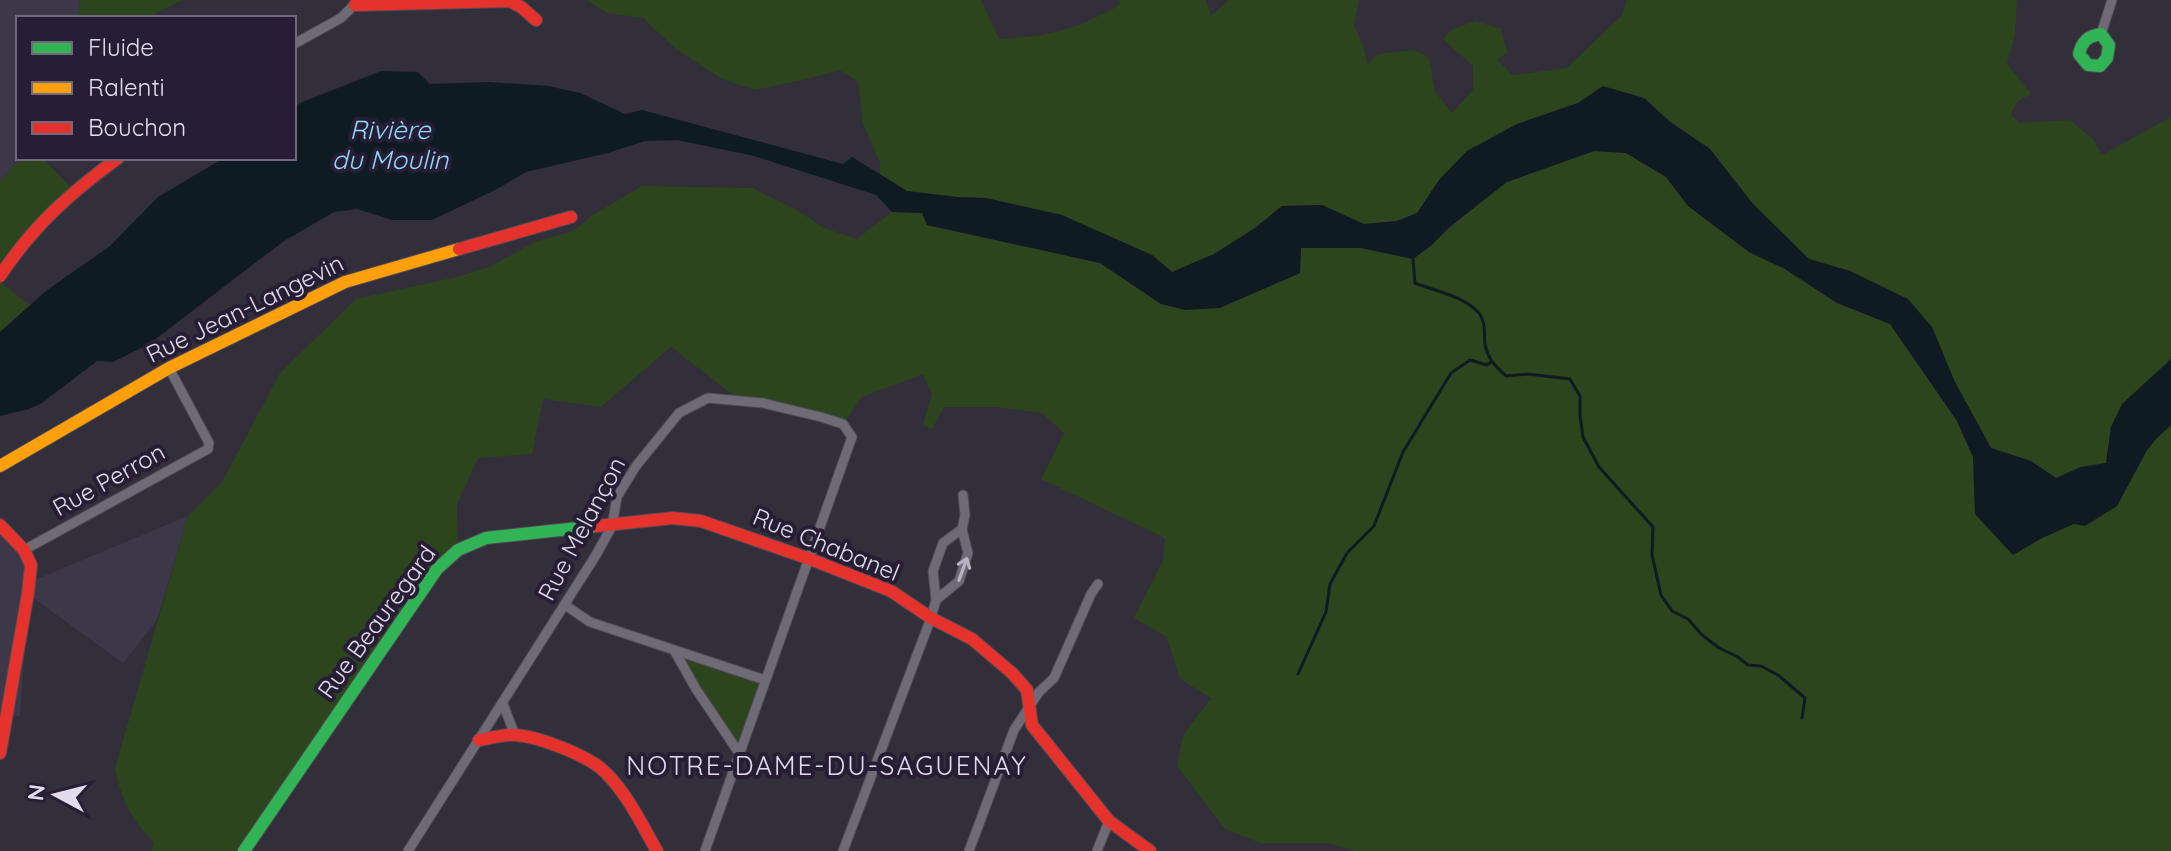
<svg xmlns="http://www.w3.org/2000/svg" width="2171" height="851" font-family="Quicksand,sans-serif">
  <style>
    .industrial { fill: #3d3848 }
    .green { fill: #2d451d }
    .water { fill: #0e1b22 }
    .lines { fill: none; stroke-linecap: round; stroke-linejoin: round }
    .stream { stroke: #0e1b22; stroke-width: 3 }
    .street-casing { stroke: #4e4a55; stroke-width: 11 }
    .fast-casing { stroke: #4e4a55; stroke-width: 14 }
    .slow-casing { stroke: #4e4a55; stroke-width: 14 }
    .jam-casing { stroke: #4e4a55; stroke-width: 14 }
    .street { stroke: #6e6a76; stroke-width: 9 }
    .fast { stroke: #30b455; stroke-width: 12 }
    .slow { stroke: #ff9f0a; stroke-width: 12 }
    .jam { stroke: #e5322d; stroke-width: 12 }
    .oneway { stroke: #b9b4c3 }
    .labels { text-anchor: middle; stroke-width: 8; stroke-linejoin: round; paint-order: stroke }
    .street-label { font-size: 24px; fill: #e1dcec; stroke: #271e36 }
    .water-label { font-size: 26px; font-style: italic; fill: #8ad9fb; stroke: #271e36 }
    .neighbourhood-label { font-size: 26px; letter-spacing: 2px; fill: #e1dcec; stroke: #271e36 }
  </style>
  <rect width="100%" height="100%" fill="#322e3a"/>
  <!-- industrial -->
  <g class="industrial">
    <path d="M0,0H80L78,18H18V158H22L0,181Z"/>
    <path d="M188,516L157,620L123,663L28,594L20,716L0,714V531L24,550L30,582Z"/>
  </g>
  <!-- green -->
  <g class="green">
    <path d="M80,0H182L146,18H78Z"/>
    <path d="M587,0H981L999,39C1051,36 1076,30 1121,4L1117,0H1206L1211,16L1229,0H1359L1354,25L1363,46L1367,64L1378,54L1413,50L1429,57L1435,92L1452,113L1473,90V66L1443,39L1451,30L1475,21L1501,29L1507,53L1497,59L1512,75L1567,68L1622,15L1627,0H2017L2015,35L2007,64L2031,94L2017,102L2011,114L2019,123L2070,120L2093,139L2102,155L2171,117V359L2111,427L2106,463L2081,467L2056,478L2031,461L1991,448L1955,382L1850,271L1809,259L1753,204L1710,149L1670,121L1644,98L1603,87L1578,103L1517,124L1467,151L1439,180L1417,213L1397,221L1364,224L1322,205L1282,206L1255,228L1214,254L1172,272L1152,255L1018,206L986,198L957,197L907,191L880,174V163L863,124L858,81L839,70L807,79L755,90L722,79L676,49L643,18L607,13Z"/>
    <path d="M1594,151L1626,153L1666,177L1688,206L1749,252L1785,269L1837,303L1890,324L1957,421L1973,457L1975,514L2013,555L2042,538L2074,523L2127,488L2147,450L2156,439L2171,425V851H1357L1327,843H1260L1225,829L1177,766L1183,735L1211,698L1180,679L1167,637L1134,618L1163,561L1165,538L1041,479L1064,433L1042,413L996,407H944L932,429L923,425L932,394L923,374L862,397L843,424L741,401L671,347L601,407L543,399L532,454L478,458L457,504L458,550L437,569L244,851H152L154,842C131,820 121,799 115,768L188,516L222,482L280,373L356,299L461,276L489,267L537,241L573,231L593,215L642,186L752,188L797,210L824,228L857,239L892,212L922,213L927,225L1100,263L1161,304L1278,282L1300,273V248H1361L1413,259C1445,236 1471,205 1505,183C1527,170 1569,159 1594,151Z"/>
    <path d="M22,158H49L46,162L74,190L0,265V181Z"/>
    <path d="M0,282L30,305L0,332Z"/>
    <path d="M674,650L765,680L739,753Z"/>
  </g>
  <!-- water -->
  <path class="water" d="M381,71L418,72L430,84L489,82L548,86L580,93L625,114L642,110L843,164L852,157L907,191L957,197L986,198L1062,215L1152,255L1172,272L1214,254L1255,228L1282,206L1322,205L1364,224L1397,221L1417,213L1439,180L1467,151L1517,124L1578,103L1603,86L1644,98L1670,122L1710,149L1753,204L1809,259L1850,271L1908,299L1932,327L1955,382L1991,448L2031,461L2056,478L2081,467L2106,463L2111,427L2122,404L2171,359V425L2156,439L2147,450L2117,506L2085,526L2074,524L2042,538L2013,555L1975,514L1973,457L1957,421L1890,324L1837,303L1785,269L1749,252L1688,206L1666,177L1626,153L1594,151L1507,182L1447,229L1432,245L1413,259L1361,248H1301L1300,273L1220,308L1185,310L1161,304L1100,263L927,225L922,213L892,212L876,195L754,156L677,140L645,141L608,153L526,172L497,189L432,220H392L357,209L334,212L284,241L149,344L113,362L97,361L42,403L29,409L0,416V332L46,291L110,246L158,197L224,158H294V108L300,103Z"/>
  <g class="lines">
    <!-- stream -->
    <g class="stream">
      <path d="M1413,259L1415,283C1435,291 1464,296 1479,313C1486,323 1484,333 1485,344C1487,358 1496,367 1506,376L1528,374L1570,379L1580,396V415L1583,437L1599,467L1653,527L1652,555L1661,595L1672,611L1688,619L1701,634L1719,648L1738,657L1748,665L1761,666L1778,675L1805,698L1802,718"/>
      <path d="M1298,674L1326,612L1330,584L1347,553L1374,526L1403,452L1451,373L1470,360L1487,365L1491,362"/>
    </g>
    <!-- street casing -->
    <g class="street-casing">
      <g id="street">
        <path d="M2101,34L2112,0"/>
        <path d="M294,44L341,18L359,0"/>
        <path d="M24,550L208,449L209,443L169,368"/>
        <path d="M936,600L959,581L968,553L962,529L965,515L963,495"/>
        <path d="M565,605L590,622L765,680"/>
        <path d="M674,650L696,689L739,753"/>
        <path d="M503,704L515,735"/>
        <path d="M408,851L596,555L612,526L617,497L636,466L679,413L708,398L763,403L821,417L843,424L852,437L705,851"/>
        <path d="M843,851L931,618L936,600L933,571L943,543L962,529"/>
        <path d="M969,851L1014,730L1039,692L1054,678L1091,594L1098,584"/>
        <path d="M1097,851L1109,821"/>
      </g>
    </g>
    <!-- fast casing -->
    <g class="fast-casing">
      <g id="fast">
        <path d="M2101,34L2109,45L2107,58L2100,66L2088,65L2079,54C2082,41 2088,36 2101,34Z"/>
        <path d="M244,851L437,569L458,550L486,538L597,526"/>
      </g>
    </g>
    <!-- slow casing -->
    <g class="slow-casing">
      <path id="slow" d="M0,466L169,368L345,282L459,249"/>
    </g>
    <!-- jam casing -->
    <g class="jam-casing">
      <g id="jam">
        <path d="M355,5L510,1L521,7L536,20"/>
        <path d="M459,249L571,217"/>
        <path d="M0,276C33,226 70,193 118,158"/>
        <path d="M0,525L24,550L31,565L28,593L0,753"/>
        <path d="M597,526L673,518L701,521L810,559L891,591L931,618L972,639L1012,673L1027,690L1032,725L1109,821L1150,851"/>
        <path d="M479,740C491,738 504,734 516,735C540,737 590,756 606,773C628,795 642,825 657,851"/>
      </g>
    </g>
    <!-- street -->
    <use href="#street" class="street"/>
    <!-- fast -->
    <use href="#fast" class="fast"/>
    <!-- slow -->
    <use href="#slow" class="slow"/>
    <!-- jam -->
    <use href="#jam" class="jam"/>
  </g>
  <!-- one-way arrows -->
  <defs><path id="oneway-shaft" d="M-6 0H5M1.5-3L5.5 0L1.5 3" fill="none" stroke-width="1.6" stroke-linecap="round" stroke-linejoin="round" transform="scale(2)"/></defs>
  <use class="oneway" href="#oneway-shaft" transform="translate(963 569) rotate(-70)"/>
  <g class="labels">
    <!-- street labels -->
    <g class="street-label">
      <text transform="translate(245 309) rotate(-26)" y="8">Rue Jean-Langevin</text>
      <text transform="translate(109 480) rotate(-29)" y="8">Rue Perron</text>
      <text transform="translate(582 529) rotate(-62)" y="8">Rue Melançon</text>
      <text transform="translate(826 545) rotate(22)" y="8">Rue Chabanel</text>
      <text transform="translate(377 622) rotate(-54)" y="8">Rue Beauregard</text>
    </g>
    <!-- water labels -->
    <g class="water-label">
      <text x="390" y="139">Rivière<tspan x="390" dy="30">du Moulin</tspan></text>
    </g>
    <!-- neighbourhood labels -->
    <g class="neighbourhood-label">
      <text x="827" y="775">NOTRE-DAME-DU-SAGUENAY</text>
    </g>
  </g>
  <!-- legend -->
  <rect x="16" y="16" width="280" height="144" fill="#271e36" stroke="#716a7f" stroke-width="2"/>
  <rect x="32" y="42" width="40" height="12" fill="#30b455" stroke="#716a7f" stroke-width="2"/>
  <text x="88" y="56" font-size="24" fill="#e1dcec">Fluide</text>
  <rect x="32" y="82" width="40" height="12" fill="#ff9f0a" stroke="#716a7f" stroke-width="2"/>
  <text x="88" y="96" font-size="24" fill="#e1dcec">Ralenti</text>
  <rect x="32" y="122" width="40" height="12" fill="#e5322d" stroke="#716a7f" stroke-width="2"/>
  <text x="88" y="136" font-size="24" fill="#e1dcec">Bouchon</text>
  <!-- north arrow -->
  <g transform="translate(56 795) rotate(277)" stroke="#271e36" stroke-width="6" paint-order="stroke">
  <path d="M0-6L14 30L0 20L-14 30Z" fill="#e1dcec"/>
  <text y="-12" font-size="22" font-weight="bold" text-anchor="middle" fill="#e1dcec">N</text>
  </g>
</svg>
